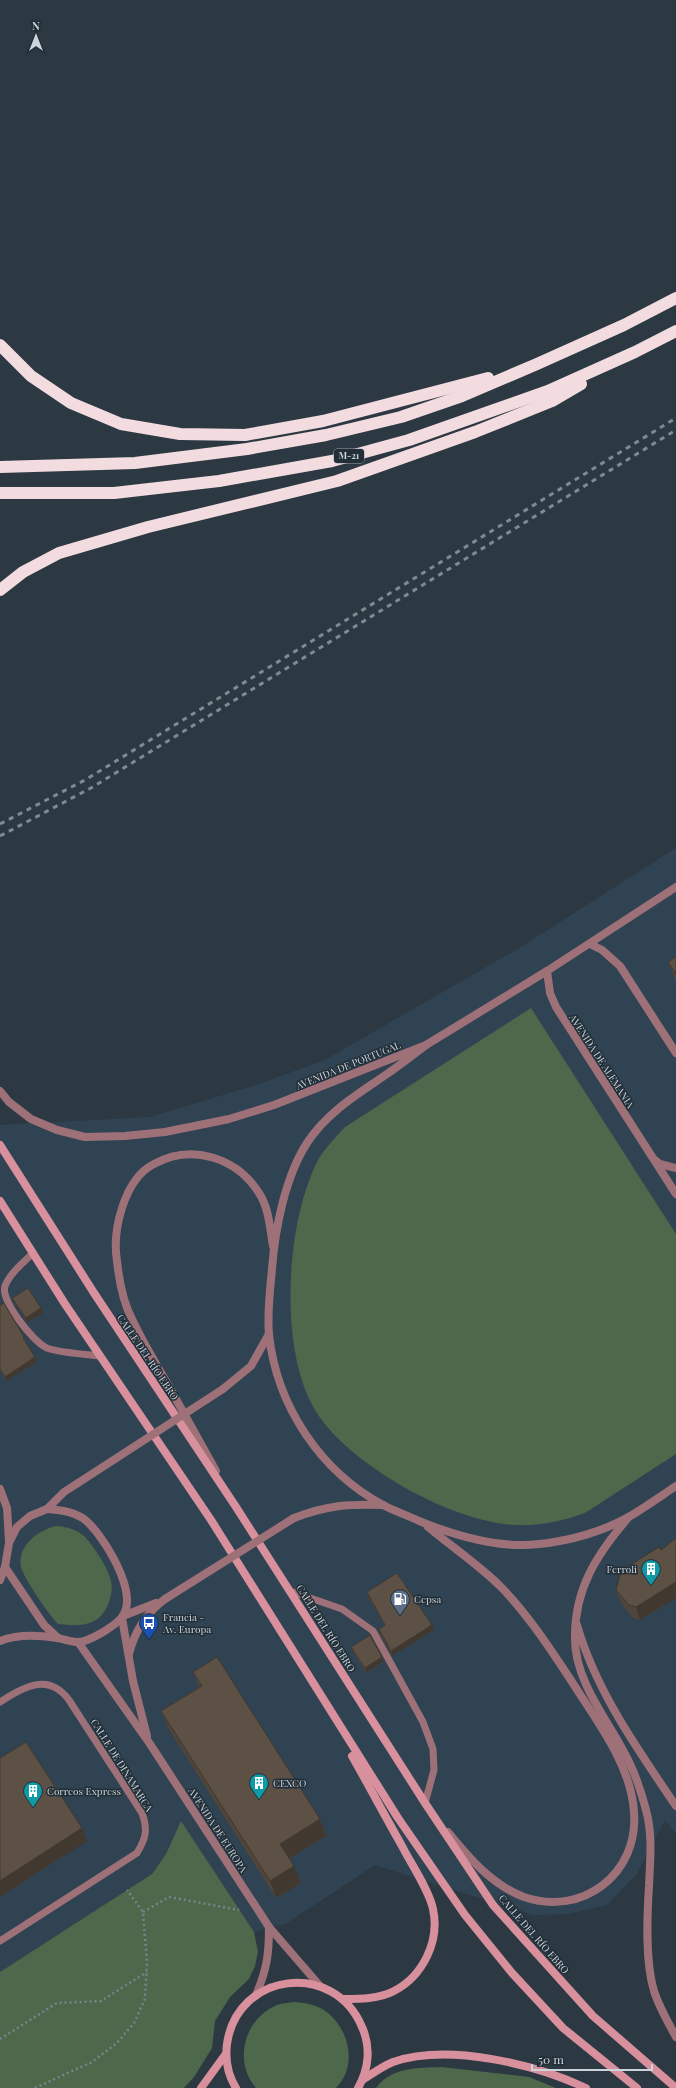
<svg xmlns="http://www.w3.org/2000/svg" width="676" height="2088" font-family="'Playfair Display',serif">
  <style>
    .built { fill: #304352 }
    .green { fill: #4d684a }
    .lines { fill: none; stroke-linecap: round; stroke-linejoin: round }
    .path { stroke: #79848c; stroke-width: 2.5; stroke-dasharray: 2 3; stroke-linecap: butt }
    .service { stroke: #9e7179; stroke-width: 7 }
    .minor { stroke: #9e7179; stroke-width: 8 }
    .secondary { stroke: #d8909d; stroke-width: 8 }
    .motorway { stroke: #f3dcdf; stroke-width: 12 }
    .rail { stroke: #808a92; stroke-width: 3; stroke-dasharray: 5 5; stroke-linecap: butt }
    .minor-bridge { stroke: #9e7179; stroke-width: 8 }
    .wall { fill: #50453b }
    .shaded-wall { fill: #413830 }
    .building { fill: #5d5045; stroke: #413830 }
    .labels { text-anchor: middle; stroke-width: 3; stroke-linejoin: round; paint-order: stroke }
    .shield { fill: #222f38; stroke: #99a2aa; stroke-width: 1 }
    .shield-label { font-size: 9px; font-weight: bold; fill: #ccd4db }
    .street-label { font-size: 10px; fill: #ccd4db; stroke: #222f38 }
    .poi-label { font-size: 10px; fill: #ccd4db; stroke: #222f38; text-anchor: start }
  </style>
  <rect width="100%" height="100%" fill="#2c3943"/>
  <!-- built -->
  <path class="built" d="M676,848V1834L665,1820L636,1875L607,1905L568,1914L533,1915L375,1865L287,1923L254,1932L181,1822L166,1854L152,1874L0,1972V1125L150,1117L256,1085L325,1060L521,947Z"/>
  <!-- green -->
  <g class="green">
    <path d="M531,1008L676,1234V1454L585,1513C563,1521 540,1526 516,1525C453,1523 347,1464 315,1410C278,1348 286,1222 318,1160C325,1148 336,1137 345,1127Z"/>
    <path d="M58,1526C68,1527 77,1530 84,1536C92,1544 109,1569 111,1581C114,1594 107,1615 94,1621C83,1627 70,1625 58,1624C49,1615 26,1581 22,1570C14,1548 39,1528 58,1526Z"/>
    <path d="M181,1821L254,1932L258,1952L255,1966L249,1979L230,1997L215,2021L212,2048L194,2077L184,2088H0V1972L152,1874L166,1854Z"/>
    <path d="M295,2002C307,2003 318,2005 328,2013C349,2030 358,2066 336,2088H256C233,2061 244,2019 277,2005C282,2003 289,2003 295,2002Z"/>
    <path d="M441,2067L529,2077L556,2088H376C392,2067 416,2068 441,2067Z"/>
  </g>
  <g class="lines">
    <!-- path -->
    <g class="path">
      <path d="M143,1912L169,1897L239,1910"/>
      <path d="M0,2039L57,2003L101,2001L147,1972"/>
      <path d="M35,2088L92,2062L117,2043L134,2023L145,1999L147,1963L143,1912L127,1890"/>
    </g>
    <!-- service -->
    <g class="service">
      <path d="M33,1253C23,1263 10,1273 5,1286C0,1300 32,1340 45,1347C55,1353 87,1354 100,1356"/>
      <path d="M290,1591L342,1609L373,1631L423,1722L433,1749L434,1770L425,1803"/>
      <path d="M0,1702C24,1687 48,1672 69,1700L142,1813C148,1830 146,1838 137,1853L0,1941"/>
    </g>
    <!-- minor -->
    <g class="minor">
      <path d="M590,944L602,950L620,966L676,1053"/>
      <path d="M547,971L550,993L556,1007L676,1194"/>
      <path d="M426,1045C413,1055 400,1065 387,1074C358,1094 327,1112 307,1143C285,1177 275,1229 272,1269C270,1291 267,1313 269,1335C277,1406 320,1471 383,1505C394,1511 407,1515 419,1521C456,1536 499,1549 539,1544C570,1541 605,1531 632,1515C647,1506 661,1496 676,1486"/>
      <path d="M0,1091L9,1102L31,1119L57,1130L85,1137L125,1136L165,1132L229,1119L274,1105L426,1045L547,971L676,887"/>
      <path d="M655,1160L660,1164L676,1168"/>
      <path d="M223,1389L251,1366L269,1334"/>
      <path d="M216,1471C199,1441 183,1412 167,1383C155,1362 142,1341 132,1319C123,1302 119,1280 117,1261C112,1231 124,1179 154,1164C192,1143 237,1158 259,1193C269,1208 270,1229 273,1246"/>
      <path d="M0,1489L7,1508L9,1541"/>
      <path d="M294,1518C328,1505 348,1504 383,1505"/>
      <path d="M628,1518C597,1554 574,1589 575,1639C575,1681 607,1719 625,1754C635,1772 641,1791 646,1810C653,1835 650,1861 649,1886C647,1917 645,1961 654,1991C659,2007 668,2022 676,2037"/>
      <path d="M428,1527C452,1547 479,1565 501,1587C530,1617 553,1653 576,1688C600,1726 631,1766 634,1812C639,1874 582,1917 524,1897C492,1885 469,1858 448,1832"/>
      <path d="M5,1567L44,1625L58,1638"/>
      <path d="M0,1580L5,1567L9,1543L17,1527L30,1516L47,1509L64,1492L78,1483"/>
      <path d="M123,1616L156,1603"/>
      <path d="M122,1618L133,1681L147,1736"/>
      <path d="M577,1625C596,1691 638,1750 676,1806"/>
      <path d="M0,1641C17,1634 39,1635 57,1638C64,1639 71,1642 78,1642C86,1642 96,1636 103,1632C109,1628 117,1624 122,1617C136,1599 117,1563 107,1547C89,1519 81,1511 47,1509"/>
      <path d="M78,1642L150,1744L269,1927L320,1986"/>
      <path d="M129,1654C135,1630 146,1613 165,1599"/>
      <path d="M256,1995C267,1969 269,1954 269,1927"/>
    </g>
    <!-- secondary -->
    <g class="secondary">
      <path d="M0,1145L94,1293L236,1507L425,1803L493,1905L593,2016L676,2088"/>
      <path d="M0,1201L65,1304L211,1520L398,1818L465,1915L512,1973L563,2028L637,2088"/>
      <path d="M343,1999C360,1999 379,1999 394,1991C423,1976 440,1941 433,1909C429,1890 411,1864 402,1846C385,1816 369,1786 352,1756"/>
      <path d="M364,2079C373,2073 383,2066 393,2062C448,2043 535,2064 586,2088"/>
      <path d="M201,2088L225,2055"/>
      <path d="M236,2088C228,2075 225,2060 227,2044C237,1972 334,1960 362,2027C371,2047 369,2069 358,2088"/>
    </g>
    <!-- motorway -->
    <g class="motorway">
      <path d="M0,345L31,376L71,403L121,424L180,434L245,435L323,421L488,378"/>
      <path d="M0,467L135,463L247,449L326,435L401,417L462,396L537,364L624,325L676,298"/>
      <path d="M0,493H114L219,481L332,461L409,440L548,391L635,352L676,331"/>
      <path d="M0,590L23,572L59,553L148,527L337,481L475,432L552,401L581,384"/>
    </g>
    <!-- rail -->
    <g class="rail">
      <path d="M0,824L85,780L676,418"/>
      <path d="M0,836L91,788L676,430"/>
    </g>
    <!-- minor-bridge -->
    <g class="minor-bridge">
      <path d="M78,1483L223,1389"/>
      <path d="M165,1599L294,1518"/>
    </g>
  </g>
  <!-- wall -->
  <g class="wall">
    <path d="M676,957V980L673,975L668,962Z"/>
    <path d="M12,1298L41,1308L43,1313L27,1322L14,1302Z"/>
    <path d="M0,1305L24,1337L26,1342H25L37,1362L6,1381L0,1371Z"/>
    <path d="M676,1538V1598L640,1620L633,1618L621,1603L616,1590Z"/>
    <path d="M367,1592L434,1630L392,1656L380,1634L379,1629L385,1626L368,1597Z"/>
    <path d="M351,1647L382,1657L384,1661L366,1673L353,1652Z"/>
    <path d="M193,1672L320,1819L326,1836L290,1858L301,1883L276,1898L168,1728L161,1711L199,1687Z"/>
  </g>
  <!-- shaded-wall -->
  <g class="shaded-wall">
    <path d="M41,1308L43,1313L27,1322L26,1318Z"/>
    <path d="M35,1357L37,1362L6,1381L5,1377Z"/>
    <path d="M676,1582V1598L640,1620L636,1607Z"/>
    <path d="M432,1625L434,1630L392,1656L391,1651Z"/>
    <path d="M382,1657L384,1661L366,1673L365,1668Z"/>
    <path d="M320,1819L326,1836L286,1860L280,1844Z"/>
    <path d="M82,1828L87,1841L0,1897V1881Z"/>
    <path d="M294,1866L301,1883L276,1898L270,1881Z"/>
  </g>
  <!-- building -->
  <g class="building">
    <path d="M676,957V974L668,962Z"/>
    <path d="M28,1288L41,1308L26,1318L12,1298Z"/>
    <path d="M4,1303L24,1337L23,1338L35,1357L5,1377L0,1369V1305Z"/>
    <path d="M676,1538V1582L636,1607L629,1605L616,1590L620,1575L627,1567L659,1547L661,1550Z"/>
    <path d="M397,1573L432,1625L391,1651L379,1629L385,1625L367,1592Z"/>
    <path d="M370,1635L382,1657L365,1668L351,1647Z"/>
    <path d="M217,1657L320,1819L280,1844L294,1866L270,1881L161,1711L202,1686L193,1672Z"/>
    <path d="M26,1742L82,1828L0,1881V1758Z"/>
  </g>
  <!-- icons -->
  <defs>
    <g id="building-pin" transform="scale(1)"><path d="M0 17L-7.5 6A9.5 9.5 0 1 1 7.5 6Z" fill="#0f9aa8" stroke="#222f38"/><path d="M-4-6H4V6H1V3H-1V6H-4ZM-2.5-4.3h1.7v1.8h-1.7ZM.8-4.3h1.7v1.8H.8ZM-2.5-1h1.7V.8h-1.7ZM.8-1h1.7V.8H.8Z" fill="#fff"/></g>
    <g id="fuel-pin" transform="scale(1)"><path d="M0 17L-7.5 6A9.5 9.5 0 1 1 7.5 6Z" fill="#5c6f8a" stroke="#222f38"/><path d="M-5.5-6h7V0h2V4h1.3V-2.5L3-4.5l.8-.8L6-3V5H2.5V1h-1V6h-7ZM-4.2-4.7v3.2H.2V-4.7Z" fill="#fff"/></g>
    <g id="bus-pin" transform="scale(1)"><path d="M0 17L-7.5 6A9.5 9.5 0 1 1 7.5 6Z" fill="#1a4fb4" stroke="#222f38"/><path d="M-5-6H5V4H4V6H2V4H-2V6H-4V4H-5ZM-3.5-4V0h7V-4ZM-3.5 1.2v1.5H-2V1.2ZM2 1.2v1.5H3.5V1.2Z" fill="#fff"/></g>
  </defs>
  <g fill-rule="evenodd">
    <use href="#building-pin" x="651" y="1569"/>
    <use href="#fuel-pin" x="400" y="1599"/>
    <use href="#bus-pin" x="149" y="1623"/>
    <use href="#building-pin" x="259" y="1783"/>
    <use href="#building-pin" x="33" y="1791"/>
  </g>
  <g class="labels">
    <!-- shield labels -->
    <rect class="shield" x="334" y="449" width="30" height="14" rx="3"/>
    <g class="shield-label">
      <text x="349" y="459">M-21</text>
    </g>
    <!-- street labels -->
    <g class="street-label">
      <text transform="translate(602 1061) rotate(57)" y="4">AVENIDA DE ALEMANIA</text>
      <text transform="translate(348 1065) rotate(-22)" y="4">AVENIDA DE PORTUGAL</text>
      <text transform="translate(148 1357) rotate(56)" y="4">CALLE DEL RÍO EBRO</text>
      <text transform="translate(326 1628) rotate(58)" y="4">CALLE DEL RÍO EBRO</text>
      <text transform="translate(122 1765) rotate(58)" y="4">CALLE DE DINAMARCA</text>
      <text transform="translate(218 1830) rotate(57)" y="4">AVENIDA DE EUROPA</text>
      <text transform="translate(534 1934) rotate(49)" y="4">CALLE DEL RÍO EBRO</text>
    </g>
    <!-- poi labels -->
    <g class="poi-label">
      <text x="637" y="1573" text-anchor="end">Ferroli</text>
      <text x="414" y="1603">Cepsa</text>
      <text x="163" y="1621">Francia -<tspan x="163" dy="12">Av. Europa</tspan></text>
      <text x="273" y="1787">CEXCO</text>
      <text x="47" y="1795">Correos Express</text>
    </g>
  </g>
  <!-- north arrow -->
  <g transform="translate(36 36)" stroke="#222f38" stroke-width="3" paint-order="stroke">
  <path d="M0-3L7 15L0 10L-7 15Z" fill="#ccd4db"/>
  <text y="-6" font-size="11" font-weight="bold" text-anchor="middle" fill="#ccd4db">N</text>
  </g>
  <!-- scale -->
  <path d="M532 2064v6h120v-6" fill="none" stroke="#ccd4db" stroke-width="2"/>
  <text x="538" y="2064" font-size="12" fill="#ccd4db" stroke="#222f38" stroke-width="3" paint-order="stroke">50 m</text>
</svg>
